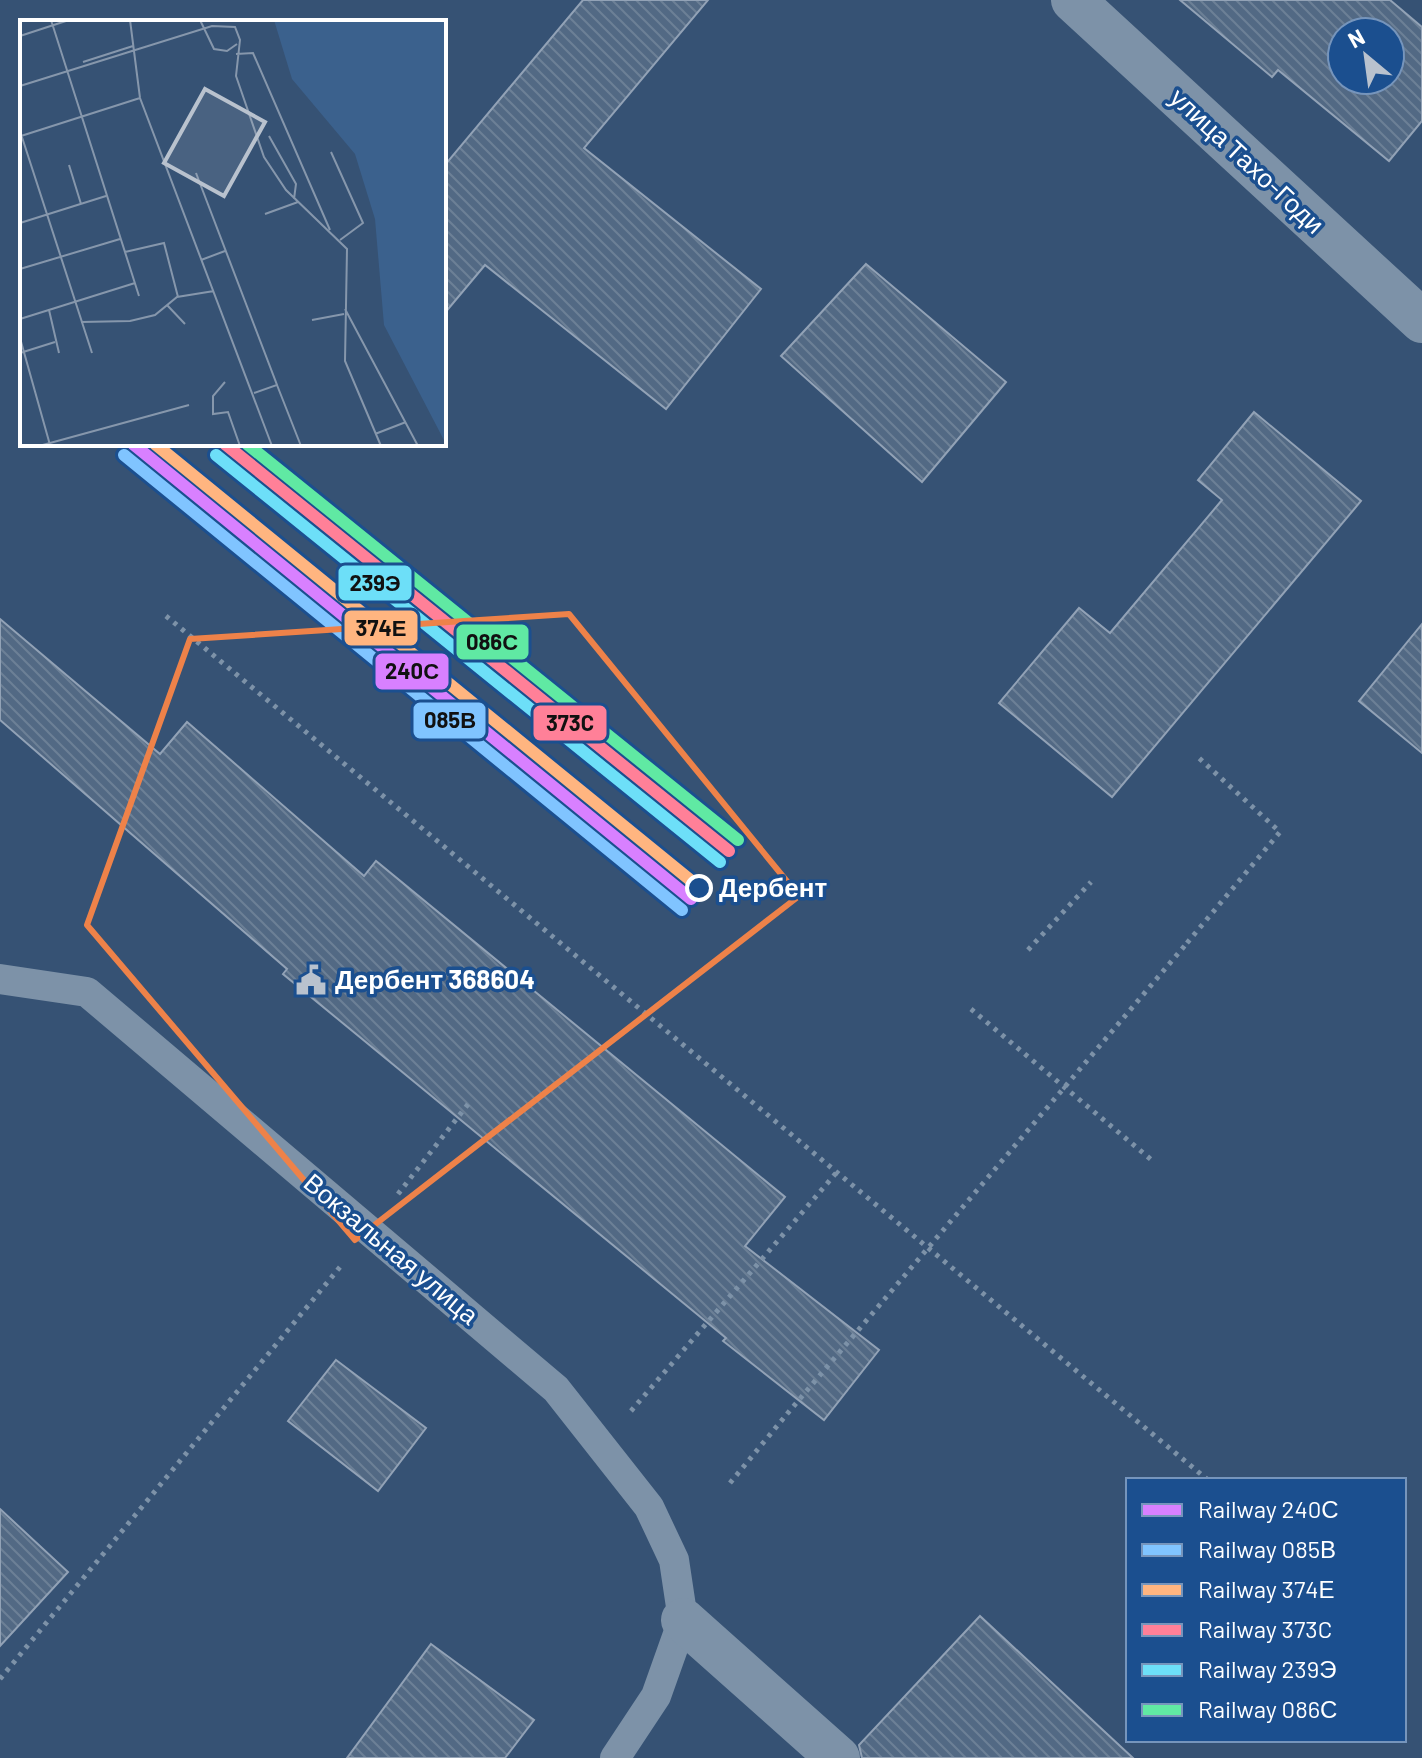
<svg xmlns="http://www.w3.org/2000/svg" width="1422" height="1758" font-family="Barlow,sans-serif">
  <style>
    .building { fill: url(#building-back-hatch); stroke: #92a2b6; stroke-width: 2; fill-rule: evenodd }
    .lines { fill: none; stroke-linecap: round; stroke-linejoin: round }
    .path { stroke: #7d92a8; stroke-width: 5; stroke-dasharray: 4 6; stroke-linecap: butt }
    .lane { stroke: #7d92a8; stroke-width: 30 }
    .street { stroke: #7d92a8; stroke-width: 44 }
    .path-bridge { stroke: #7d92a8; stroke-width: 5; stroke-dasharray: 4 6; stroke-linecap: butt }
    .rail-1-casing { stroke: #1b4f8f; stroke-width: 18 }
    .rail-2-casing { stroke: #1b4f8f; stroke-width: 18 }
    .rail-3-casing { stroke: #1b4f8f; stroke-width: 18 }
    .rail-4-casing { stroke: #1b4f8f; stroke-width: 18 }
    .rail-5-casing { stroke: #1b4f8f; stroke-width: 18 }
    .rail-6-casing { stroke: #1b4f8f; stroke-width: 18 }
    .rail-1 { stroke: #d880ff; stroke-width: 12 }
    .rail-2 { stroke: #80c4ff; stroke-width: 12 }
    .rail-3 { stroke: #ffb580; stroke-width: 12 }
    .rail-4 { stroke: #ff8098; stroke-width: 12 }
    .rail-5 { stroke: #6ddff8; stroke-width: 12 }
    .rail-6 { stroke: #60e9a3; stroke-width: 12 }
    .marked { fill: none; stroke: #ee8249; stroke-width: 6; stroke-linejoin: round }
    .stop-dot { fill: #1b4f8f; stroke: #fff; stroke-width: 4 }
    .labels { text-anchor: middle; stroke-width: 7; stroke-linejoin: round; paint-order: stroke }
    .street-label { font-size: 26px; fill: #fff; stroke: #1b4f8f }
    .stop-label { font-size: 26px; font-weight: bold; fill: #fff; stroke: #1b4f8f; text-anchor: start }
    .poi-label { font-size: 26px; font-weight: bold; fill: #fff; stroke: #1b4f8f; text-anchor: start }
    .inset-road { fill: none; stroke: #8697ac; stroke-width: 2 }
    .view { fill: #b9c2ce; fill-opacity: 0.15; stroke: #b9c2ce; stroke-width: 4 }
    .inset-edge { fill: none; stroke: #fff; stroke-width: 4 }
    .line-badge { stroke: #1b4f8f; stroke-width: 3 }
    .pale-badge-label { font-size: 22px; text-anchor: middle; font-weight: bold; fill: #111 }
  </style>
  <defs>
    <pattern id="building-back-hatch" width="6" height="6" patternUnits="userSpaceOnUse" patternTransform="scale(2)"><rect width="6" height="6" fill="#526984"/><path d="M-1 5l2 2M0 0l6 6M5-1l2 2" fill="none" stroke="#6c8096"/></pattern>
  </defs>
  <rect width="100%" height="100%" fill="#365274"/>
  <!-- building -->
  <g class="building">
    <path d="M583,0H708L584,148L761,289L666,409L485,265L444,314V166Z"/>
    <path d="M1180,0H1390L1422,27V121L1389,161L1278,70L1272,77ZM1342,32H1390V80H1342Z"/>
    <path d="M866,264L1006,382L922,482L781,356Z"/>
    <path d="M1254,412L1361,501L1112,797L999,703L1079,608L1110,633L1222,500L1198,480Z"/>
    <path d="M0,619L160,754L187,722L364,876L376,861L785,1197L745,1246L879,1350L824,1420L723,1341L726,1338L283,974L287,969L0,720Z"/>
    <path d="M1422,624V753L1359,701Z"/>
    <path d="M336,1360L426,1428L378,1491L288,1421Z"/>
    <path d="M0,1509L68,1572L0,1646Z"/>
    <path d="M980,1616L1133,1758H862L859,1745Z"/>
    <path d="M431,1644L534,1720L505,1758H347Z"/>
  </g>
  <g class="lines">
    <!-- path -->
    <g class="path">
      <path d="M166,616L1208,1480"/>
      <path d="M1187,943L1280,832L1199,758"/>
      <path d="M1028,950L1091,882"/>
      <path d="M971,1009L1154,1162"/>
      <path d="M398,1194L469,1103"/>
      <path d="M631,1411L837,1172"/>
      <path d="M730,1483L787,1414"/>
      <path d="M0,1679L340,1267"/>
    </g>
    <!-- lane -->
    <path class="lane" d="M0,979L87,992L556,1389L649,1507L674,1560L683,1620L656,1696L615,1758"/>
    <!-- street -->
    <g class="street">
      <path d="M1073,0L1422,321"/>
      <path d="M683,1620L838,1758"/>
    </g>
    <!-- path-bridge -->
    <path class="path-bridge" d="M787,1414L1187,943"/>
    <!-- rail-1 casing -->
    <g class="rail-1-casing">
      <path id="rail-1" d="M133,444L691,899"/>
    </g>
    <!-- rail-2 casing -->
    <g class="rail-2-casing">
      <path id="rail-2" d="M124,455L682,910"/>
    </g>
    <!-- rail-3 casing -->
    <g class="rail-3-casing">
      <path id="rail-3" d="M155,444L700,888"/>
    </g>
    <!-- rail-4 casing -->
    <g class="rail-4-casing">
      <path id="rail-4" d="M225,444L729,851"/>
    </g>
    <!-- rail-5 casing -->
    <g class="rail-5-casing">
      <path id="rail-5" d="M216,455L720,862"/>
    </g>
    <!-- rail-6 casing -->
    <g class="rail-6-casing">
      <path id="rail-6" d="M247,444L738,840"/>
    </g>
    <!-- rail-1 -->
    <use href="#rail-1" class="rail-1"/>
    <!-- rail-2 -->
    <use href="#rail-2" class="rail-2"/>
    <!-- rail-3 -->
    <use href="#rail-3" class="rail-3"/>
    <!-- rail-4 -->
    <use href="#rail-4" class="rail-4"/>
    <!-- rail-5 -->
    <use href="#rail-5" class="rail-5"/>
    <!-- rail-6 -->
    <use href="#rail-6" class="rail-6"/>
  </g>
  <!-- marked area -->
  <path class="marked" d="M569,614L799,896L355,1240L87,925L190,639Z"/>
  <!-- icons -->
  <defs>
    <g id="civic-bare" transform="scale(2.4)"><path d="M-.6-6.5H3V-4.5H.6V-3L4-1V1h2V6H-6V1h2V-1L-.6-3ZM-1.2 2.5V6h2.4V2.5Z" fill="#b9c2ce" stroke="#1b4f8f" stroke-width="2.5" paint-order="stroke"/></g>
  </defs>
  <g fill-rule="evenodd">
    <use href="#civic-bare" x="311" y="980"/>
  </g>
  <!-- markers -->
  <circle class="stop-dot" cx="699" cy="888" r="12"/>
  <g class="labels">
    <!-- street labels -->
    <g class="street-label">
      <text transform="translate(1247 161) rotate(43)" y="9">улица Тахо-Годи</text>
      <text transform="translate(391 1249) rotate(40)" y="9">Вокзальная улица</text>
    </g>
    <!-- stop labels -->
    <g class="stop-label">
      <text x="719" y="897">Дербент</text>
    </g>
    <!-- poi labels -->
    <g class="poi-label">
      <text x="335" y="989">Дербент 368604</text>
    </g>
  </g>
  <!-- overview -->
  <g transform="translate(20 20)">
    <rect width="426" height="426" fill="#365274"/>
    <path d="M254,0H426V424L364,305L355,199L335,134L272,59Z" fill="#3b618d"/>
    <path class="inset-road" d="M31,0L119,276M110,0L120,78L252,426M180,0L194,29L207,31L217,24M0,16L49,0M216,34L233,33L310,210M63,42L113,26M0,66L192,6L215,7L220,20L216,56L244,137L266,170L327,229L325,341L361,426M0,111L72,333M1,116L120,78M249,116L276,164L274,179M311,132L343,203L320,220M49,145L61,184M176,153L257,365L234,373M245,194L278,182M0,203L86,176M105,232L144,223L158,277M181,240L205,231M0,249L100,219M147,285L165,304M325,289L398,426M29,290L39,333M0,299L115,263M292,300L324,294M61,302L110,301L135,295L157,277L194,271M0,318L30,425M0,333L35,322M205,362L193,376V394L208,392L220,426M257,365L281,426M355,414L386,402M19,426L169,385"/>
    <path class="view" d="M185,69L245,102L204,176L144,143Z"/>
    <rect width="426" height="426" class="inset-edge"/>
  </g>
  <g class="line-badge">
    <rect x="337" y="564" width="76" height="38" rx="8" fill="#6ddff8"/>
    <rect x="343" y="609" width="76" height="38" rx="8" fill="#ffb580"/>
    <rect x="455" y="623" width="75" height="38" rx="8" fill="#60e9a3"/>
    <rect x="374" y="652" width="76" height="39" rx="8" fill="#d880ff"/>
    <rect x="412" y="701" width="75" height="39" rx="8" fill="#80c4ff"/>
    <rect x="532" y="704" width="76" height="38" rx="8" fill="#ff8098"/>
  </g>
  <g class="pale-badge-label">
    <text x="375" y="591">239Э</text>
    <text x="381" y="636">374Е</text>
    <text x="492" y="650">086С</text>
    <text x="412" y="679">240С</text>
    <text x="450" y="728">085В</text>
    <text x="570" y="731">373C</text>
  </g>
  <!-- legend -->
  <rect x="1126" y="1478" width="280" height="264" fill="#1b4f8f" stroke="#7695bc" stroke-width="2"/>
  <rect x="1142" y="1504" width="40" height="12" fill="#d880ff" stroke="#7695bc" stroke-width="2"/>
  <text x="1198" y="1518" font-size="24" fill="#ffffff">Railway 240С</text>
  <rect x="1142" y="1544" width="40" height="12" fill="#80c4ff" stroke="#7695bc" stroke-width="2"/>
  <text x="1198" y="1558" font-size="24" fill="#ffffff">Railway 085В</text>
  <rect x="1142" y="1584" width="40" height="12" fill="#ffb580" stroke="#7695bc" stroke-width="2"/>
  <text x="1198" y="1598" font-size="24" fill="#ffffff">Railway 374Е</text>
  <rect x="1142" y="1624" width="40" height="12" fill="#ff8098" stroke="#7695bc" stroke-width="2"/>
  <text x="1198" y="1638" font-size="24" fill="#ffffff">Railway 373C</text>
  <rect x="1142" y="1664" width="40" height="12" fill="#6ddff8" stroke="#7695bc" stroke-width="2"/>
  <text x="1198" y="1678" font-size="24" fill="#ffffff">Railway 239Э</text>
  <rect x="1142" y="1704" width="40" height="12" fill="#60e9a3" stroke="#7695bc" stroke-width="2"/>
  <text x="1198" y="1718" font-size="24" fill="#ffffff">Railway 086С</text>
  <!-- north arrow -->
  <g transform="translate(1366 56) rotate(331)"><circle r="38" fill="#1b4f8f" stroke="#7695bc" stroke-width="2"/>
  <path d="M0-6L14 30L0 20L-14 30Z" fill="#b9c2ce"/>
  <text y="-12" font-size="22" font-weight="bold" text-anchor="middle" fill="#ffffff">N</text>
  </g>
</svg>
